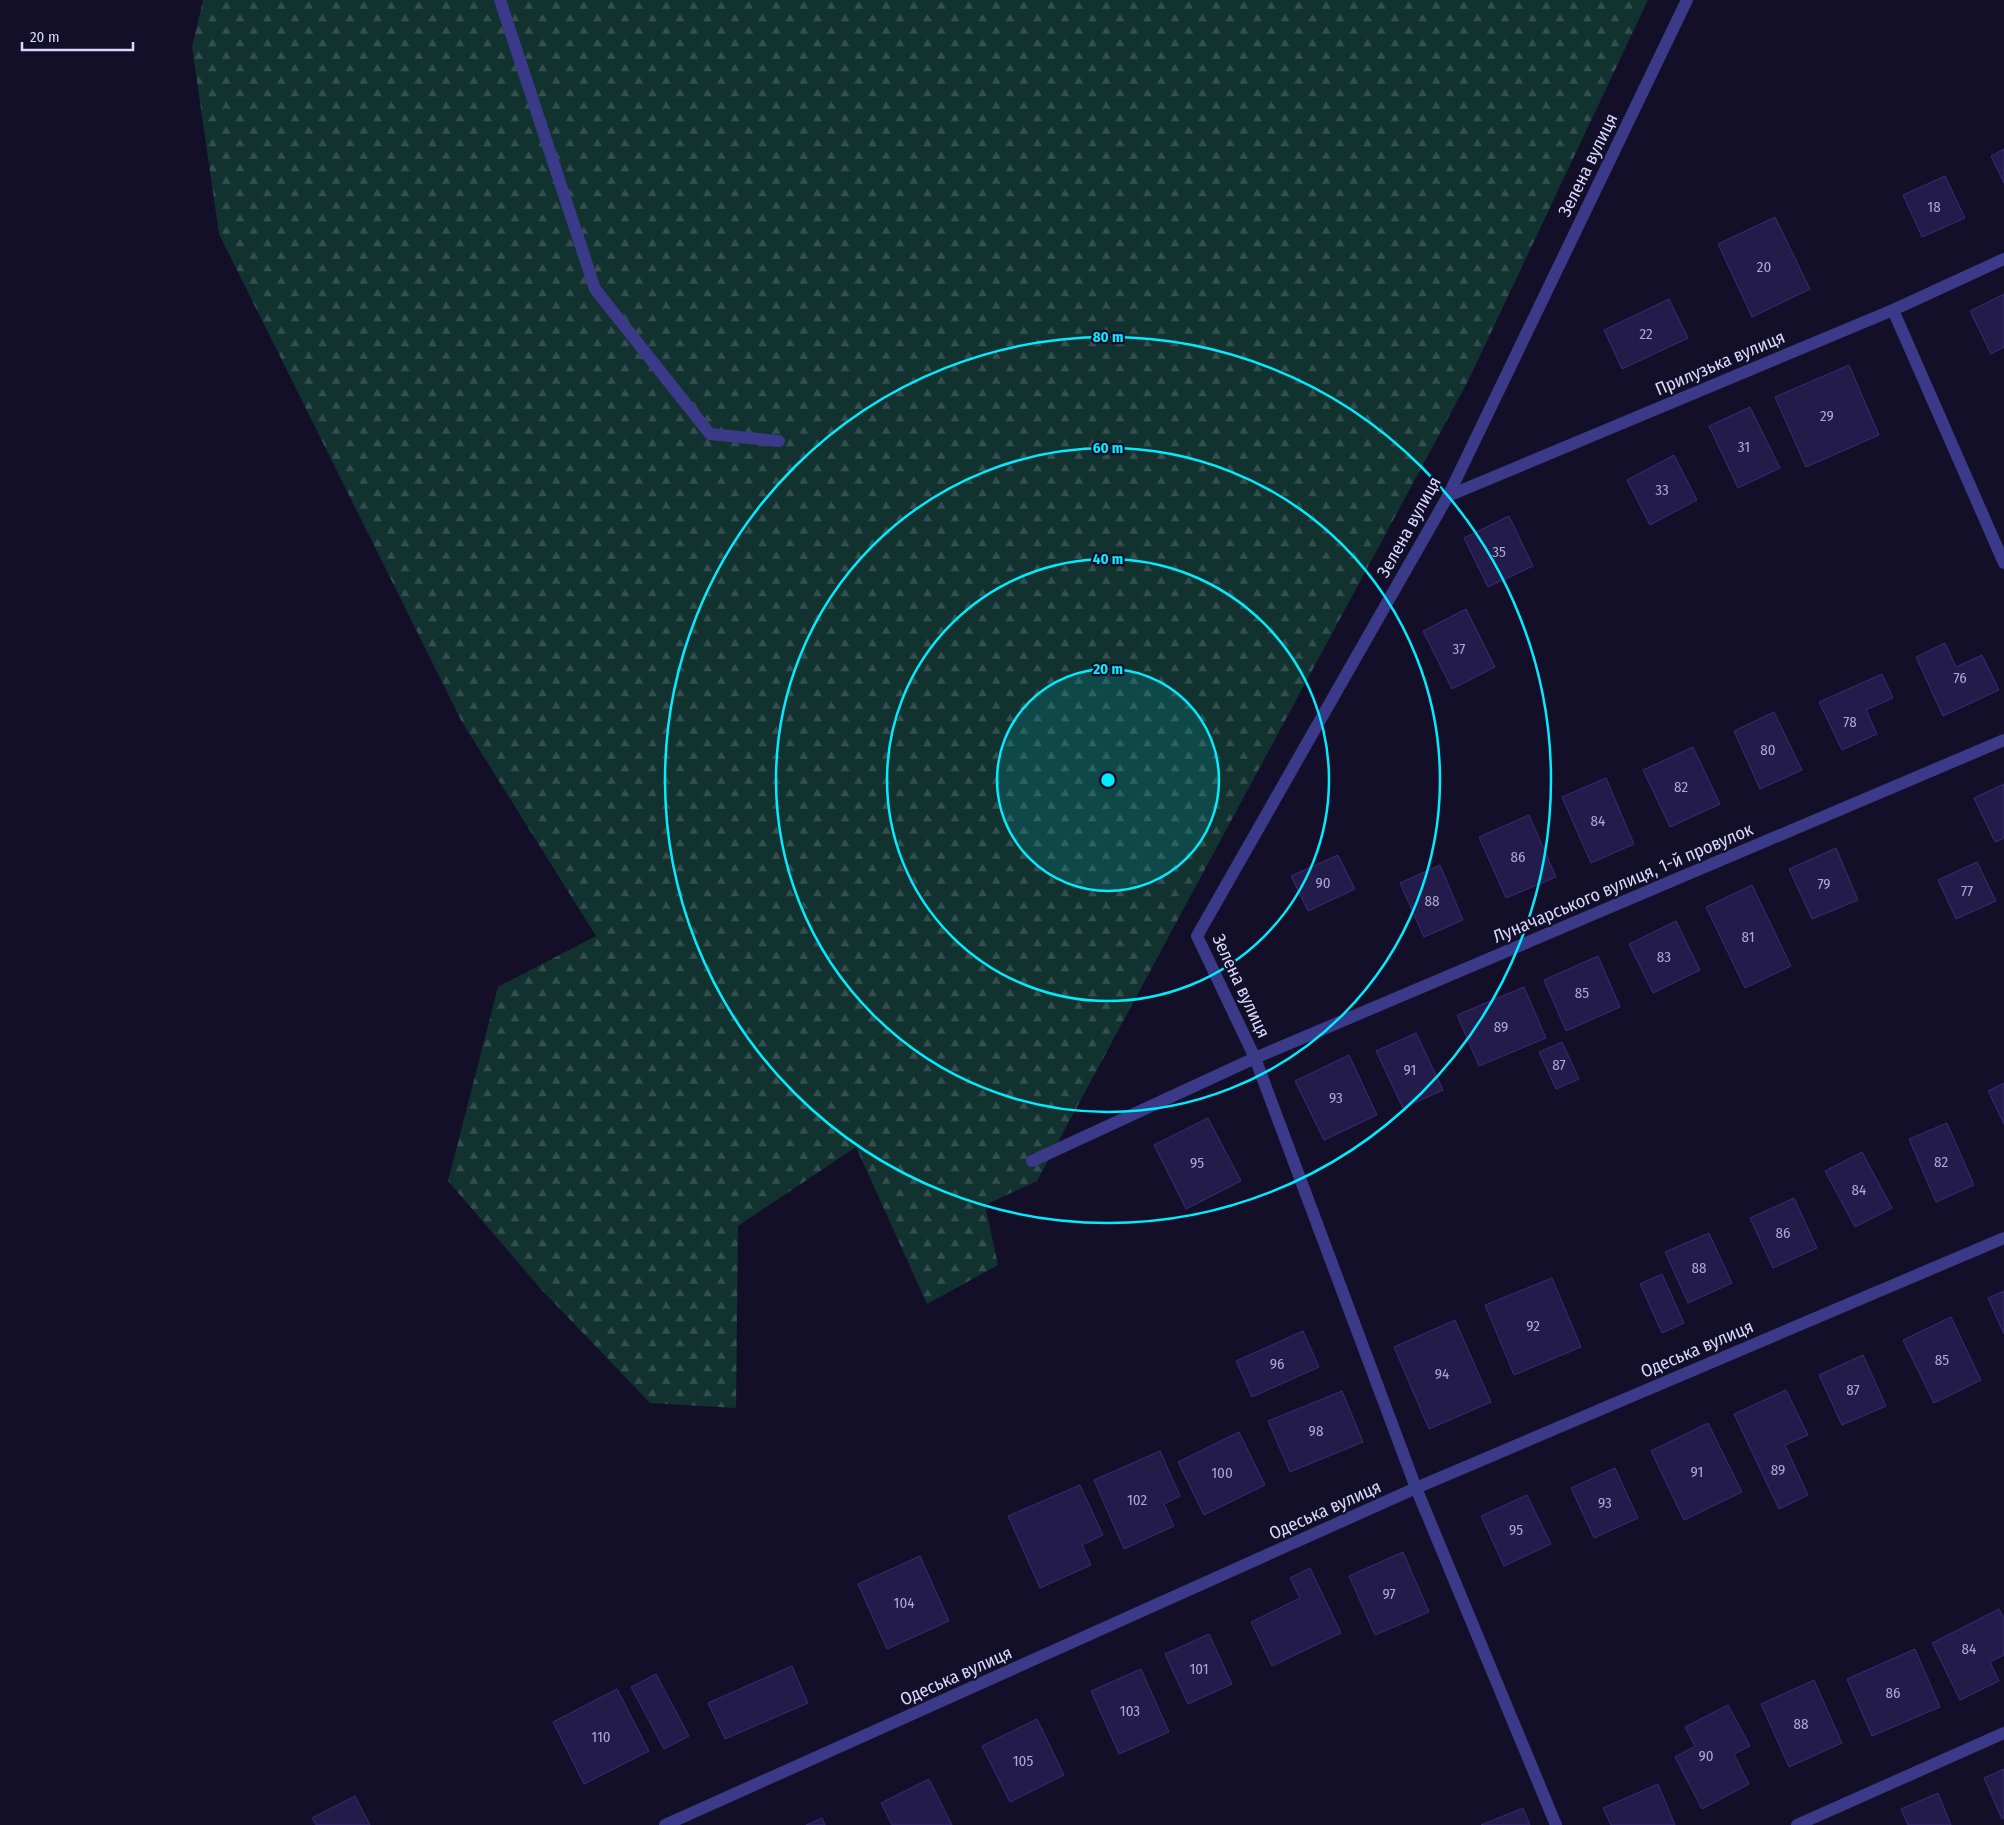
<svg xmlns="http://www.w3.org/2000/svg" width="2004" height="1825" font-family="'Fira Sans Condensed',sans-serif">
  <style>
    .forest { fill: url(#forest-firs) }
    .building { fill: #231b49; stroke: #392d76 }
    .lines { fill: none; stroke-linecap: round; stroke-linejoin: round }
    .lane { stroke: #3b3a88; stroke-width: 12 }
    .street { stroke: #3b3a88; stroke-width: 12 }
    .ring { fill: none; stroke: #03ecff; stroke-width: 2.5 }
    .labels { text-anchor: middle; stroke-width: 4.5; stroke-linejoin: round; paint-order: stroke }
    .number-label { font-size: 15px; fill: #aca8d2 }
    .street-label { font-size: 18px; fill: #dad7ff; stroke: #130f28 }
    .centre { fill: #03ecff; stroke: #130f28; stroke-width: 2.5 }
    .ring-label { font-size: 15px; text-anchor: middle; font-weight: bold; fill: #03ecff; stroke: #130f28; stroke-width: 4.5; stroke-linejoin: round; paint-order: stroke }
  </style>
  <defs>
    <pattern id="forest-firs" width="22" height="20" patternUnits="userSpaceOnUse" patternTransform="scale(1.25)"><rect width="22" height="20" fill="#123230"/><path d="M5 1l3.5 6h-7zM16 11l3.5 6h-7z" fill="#344f4f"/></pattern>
  </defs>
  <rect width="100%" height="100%" fill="#130f28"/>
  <!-- forest -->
  <path class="forest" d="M203,0H1648L1468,381L1037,1181L985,1205L998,1265L927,1304L856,1147L738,1226L736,1408L650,1403L540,1288L448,1181L498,987L596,936L462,722L219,234L192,47Z"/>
  <!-- building -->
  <g class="building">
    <path d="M2004,149V183L1991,156Z"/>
    <path d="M1945,176L1965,218L1922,237L1903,195Z"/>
    <path d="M1775,217L1810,289L1752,317L1718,244Z"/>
    <path d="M2004,294V347L1991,354L1970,311Z"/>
    <path d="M1669,299L1688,338L1622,369L1604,330Z"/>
    <path d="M1849,365L1879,435L1806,467L1775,397Z"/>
    <path d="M1750,407L1780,468L1738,488L1709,426Z"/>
    <path d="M1674,455L1697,500L1650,525L1627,480Z"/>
    <path d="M1509,516L1533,566L1488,587L1464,538Z"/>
    <path d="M1466,609L1495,667L1452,689L1423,631Z"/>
    <path d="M1945,643L1956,667L1982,655L1999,690L1943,716L1916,657Z"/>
    <path d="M1882,674L1893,698L1866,710L1877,734L1842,750L1819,702Z"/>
    <path d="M1774,712L1802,770L1760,789L1734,731Z"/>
    <path d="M1693,747L1720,804L1670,827L1643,770Z"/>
    <path d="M1606,778L1634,844L1591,863L1562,797Z"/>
    <path d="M2004,784V838L1995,842L1974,798Z"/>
    <path d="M1529,815L1556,877L1506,898L1479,837Z"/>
    <path d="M1836,848L1858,900L1812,919L1789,869Z"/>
    <path d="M1338,855L1355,889L1308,911L1291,876Z"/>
    <path d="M1977,862L1996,901L1956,919L1938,880Z"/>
    <path d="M1440,865L1463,920L1424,937L1400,883Z"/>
    <path d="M1752,885L1791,966L1745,988L1706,907Z"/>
    <path d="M1676,921L1700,970L1653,993L1629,944Z"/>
    <path d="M1598,956L1620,1007L1566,1031L1544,980Z"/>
    <path d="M1524,987L1546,1038L1479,1066L1457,1015Z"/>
    <path d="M1416,1033L1443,1090L1403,1108L1376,1051Z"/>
    <path d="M1562,1042L1579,1079L1556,1089L1539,1052Z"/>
    <path d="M1349,1055L1377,1115L1324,1140L1295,1081Z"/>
    <path d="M2004,1083V1124L1988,1091Z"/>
    <path d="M1208,1118L1241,1181L1186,1209L1154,1145Z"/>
    <path d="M1947,1123L1974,1185L1936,1202L1909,1139Z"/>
    <path d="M1862,1152L1892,1208L1855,1227L1825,1171Z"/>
    <path d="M1794,1198L1817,1248L1773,1268L1750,1218Z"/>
    <path d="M1709,1233L1732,1283L1688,1303L1665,1252Z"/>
    <path d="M1662,1274L1684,1323L1662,1333L1640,1284Z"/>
    <path d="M1552,1278L1581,1347L1514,1375L1485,1305Z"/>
    <path d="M2004,1291V1334L1988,1298Z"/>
    <path d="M1951,1317L1981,1380L1934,1403L1903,1340Z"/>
    <path d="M1455,1320L1491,1402L1429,1429L1394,1347Z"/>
    <path d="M1303,1331L1319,1367L1252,1397L1236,1361Z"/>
    <path d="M1863,1355L1886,1406L1842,1425L1819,1375Z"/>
    <path d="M1786,1390L1808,1435L1785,1445L1808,1495L1779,1509L1734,1414Z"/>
    <path d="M1342,1391L1363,1442L1290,1472L1268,1421Z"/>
    <path d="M1708,1423L1742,1492L1684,1520L1651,1451Z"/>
    <path d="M1239,1432L1265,1485L1204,1515L1178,1462Z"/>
    <path d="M1160,1451L1180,1496L1164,1504L1174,1526L1124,1549L1094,1480Z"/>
    <path d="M1615,1468L1638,1518L1594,1538L1571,1488Z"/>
    <path d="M1080,1485L1103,1535L1082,1545L1091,1565L1040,1588L1008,1516Z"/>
    <path d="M1527,1495L1551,1544L1504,1566L1481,1516Z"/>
    <path d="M1403,1552L1429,1612L1375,1635L1349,1576Z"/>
    <path d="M920,1556L949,1621L887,1649L858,1584Z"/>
    <path d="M1310,1568L1341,1633L1272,1666L1251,1622L1300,1598L1290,1578Z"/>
    <path d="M1999,1609L2004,1618V1655L1990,1662L1999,1681L1960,1700L1932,1643Z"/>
    <path d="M1209,1634L1232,1684L1188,1704L1165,1654Z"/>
    <path d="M1915,1649L1940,1707L1872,1736L1847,1679Z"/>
    <path d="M792,1666L808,1703L725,1739L708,1703Z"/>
    <path d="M1141,1669L1169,1732L1119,1754L1091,1691Z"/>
    <path d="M656,1674L689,1736L664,1749L631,1687Z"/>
    <path d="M1814,1680L1842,1743L1789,1767L1761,1704Z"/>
    <path d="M617,1689L649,1751L584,1784L553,1722Z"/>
    <path d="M1728,1705L1750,1746L1734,1754L1749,1784L1702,1809L1675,1757L1695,1746L1685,1727Z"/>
    <path d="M1037,1719L1064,1775L1010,1802L982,1746Z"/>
    <path d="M2004,1769V1818L2002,1819L1984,1778Z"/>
    <path d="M929,1779L952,1825H892L881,1803Z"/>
    <path d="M1658,1784L1675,1825H1611L1603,1808Z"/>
    <path d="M1938,1793L1951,1825H1908L1901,1809Z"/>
    <path d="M355,1796L370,1825H316L312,1818Z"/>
    <path d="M1523,1808L1530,1825H1481Z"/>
    <path d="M822,1818L825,1825H806Z"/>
  </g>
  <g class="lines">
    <!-- lane -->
    <path class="lane" d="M500,0L595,289L710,434L779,441"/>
    <!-- street -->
    <g class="street">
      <path d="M1893,310L2004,563"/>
      <path d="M1448,496L1893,310L2004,259"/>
      <path d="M1032,1161L1255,1058L2004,740"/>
      <path d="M665,1825L1416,1488L2004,1238"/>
      <path d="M1556,1825L1416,1488L1255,1058L1197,936L1448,496L1687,0"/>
      <path d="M1797,1825L2004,1733"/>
    </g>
  </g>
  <!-- distance rings -->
  <circle cx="1108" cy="780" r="111" fill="#03ecff" fill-opacity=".12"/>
  <g class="ring">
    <circle cx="1108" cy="780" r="111"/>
    <circle cx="1108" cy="780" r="221"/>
    <circle cx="1108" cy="780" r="332"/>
    <circle cx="1108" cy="780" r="443"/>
  </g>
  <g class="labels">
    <!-- number labels -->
    <g class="number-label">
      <text x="1934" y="212">18</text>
      <text x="1764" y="272">20</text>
      <text x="1646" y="339">22</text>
      <text x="1827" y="421">29</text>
      <text x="1744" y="452">31</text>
      <text x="1662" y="495">33</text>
      <text x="1499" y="557">35</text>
      <text x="1459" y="654">37</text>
      <text x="1960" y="683">76</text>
      <text x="1850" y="727">78</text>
      <text x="1768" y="755">80</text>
      <text x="1681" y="792">82</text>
      <text x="1598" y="826">84</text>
      <text x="1518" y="862">86</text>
      <text x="1323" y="888">90</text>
      <text x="1824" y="889">79</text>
      <text x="1967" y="896">77</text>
      <text x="1432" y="906">88</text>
      <text x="1748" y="942">81</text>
      <text x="1664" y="962">83</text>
      <text x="1582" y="998">85</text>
      <text x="1501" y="1032">89</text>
      <text x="1559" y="1070">87</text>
      <text x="1410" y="1075">91</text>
      <text x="1336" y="1103">93</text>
      <text x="1941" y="1167">82</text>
      <text x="1197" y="1168">95</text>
      <text x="1859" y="1195">84</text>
      <text x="1783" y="1238">86</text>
      <text x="1699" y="1273">88</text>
      <text x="1533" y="1331">92</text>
      <text x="1942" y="1365">85</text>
      <text x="1277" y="1369">96</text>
      <text x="1442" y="1379">94</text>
      <text x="1853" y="1395">87</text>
      <text x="1316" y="1436">98</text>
      <text x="1778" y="1475">89</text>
      <text x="1697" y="1477">91</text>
      <text x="1222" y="1478">100</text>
      <text x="1137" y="1505">102</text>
      <text x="1605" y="1508">93</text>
      <text x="1516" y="1535">95</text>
      <text x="1389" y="1599">97</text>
      <text x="904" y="1608">104</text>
      <text x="1969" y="1654">84</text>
      <text x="1199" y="1674">101</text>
      <text x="1893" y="1698">86</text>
      <text x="1130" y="1716">103</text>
      <text x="1801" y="1729">88</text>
      <text x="601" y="1742">110</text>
      <text x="1706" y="1761">90</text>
      <text x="1023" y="1766">105</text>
    </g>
    <!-- street labels -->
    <g class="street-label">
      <text transform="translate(1588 165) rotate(-64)" y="6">Зелена вулиця</text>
      <text transform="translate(1720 363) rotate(-23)" y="6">Прилузька вулиця</text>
      <text transform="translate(1409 527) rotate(-61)" y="6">Зелена вулиця</text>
      <text transform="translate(1623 883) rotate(-23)" y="6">Луначарського вулиця, 1-й провулок</text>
      <text transform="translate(1241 986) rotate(65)" y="6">Зелена вулиця</text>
      <text transform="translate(1697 1349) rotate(-23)" y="6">Одеська вулиця</text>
      <text transform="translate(1325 1510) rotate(-24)" y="6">Одеська вулиця</text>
      <text transform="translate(956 1676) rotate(-24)" y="6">Одеська вулиця</text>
    </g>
  </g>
  <circle cx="1108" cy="780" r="8" class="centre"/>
  <g class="ring-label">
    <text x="1108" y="342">80 m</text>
    <text x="1108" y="453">60 m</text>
    <text x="1108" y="564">40 m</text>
    <text x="1108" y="674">20 m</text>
  </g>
  <!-- scale -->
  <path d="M22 42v8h111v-8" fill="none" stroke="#dad7ff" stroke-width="2.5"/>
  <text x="30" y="42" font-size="15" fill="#dad7ff" stroke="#130f28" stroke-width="4" paint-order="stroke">20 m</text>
</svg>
